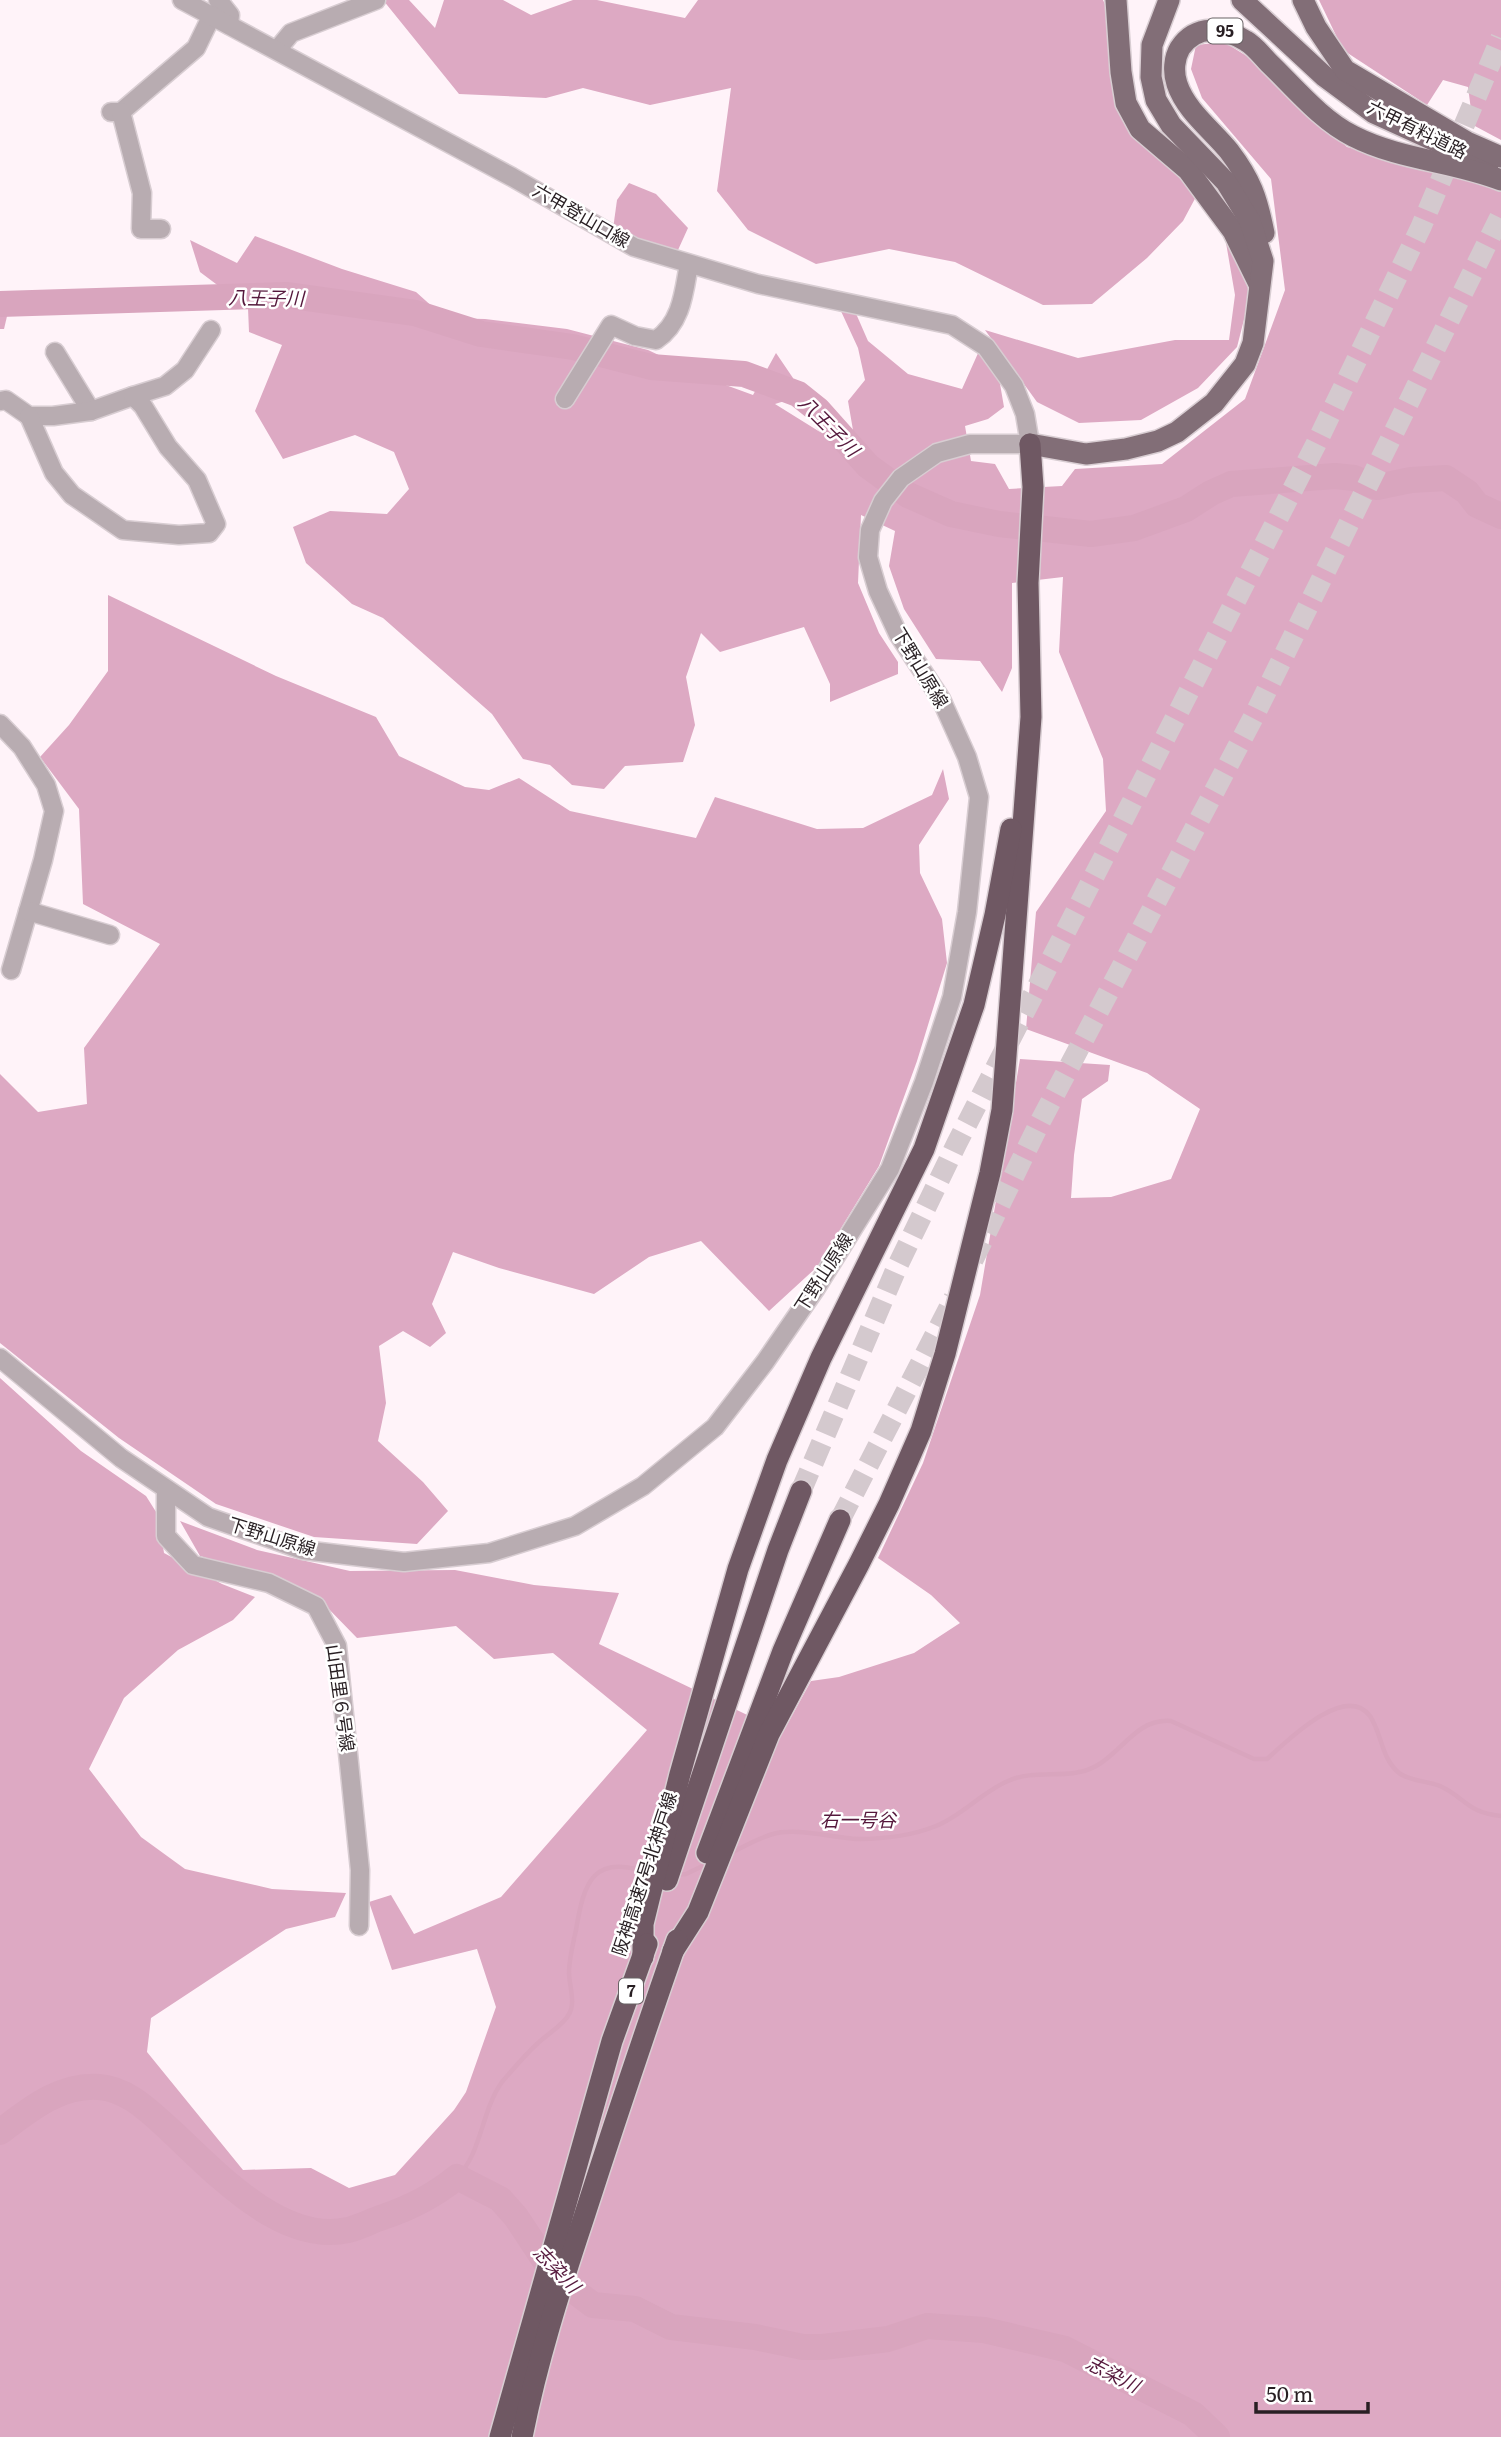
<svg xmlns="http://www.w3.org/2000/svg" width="1501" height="2437" font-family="Literata,'Noto Sans JP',serif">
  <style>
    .forest { fill: #dda9c3 }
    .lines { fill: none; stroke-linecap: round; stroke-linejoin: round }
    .stream { stroke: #d9a5be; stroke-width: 4.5 }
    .river { stroke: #d9a5be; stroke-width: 26 }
    .highway-tunnel { stroke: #d4c9ce; stroke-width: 21; stroke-dasharray: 21 10; stroke-linecap: butt }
    .minor-casing { stroke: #d8cdd2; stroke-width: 21 }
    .major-casing { stroke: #d8cdd2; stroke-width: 24 }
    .highway-casing { stroke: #d8cdd2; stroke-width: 24 }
    .minor { stroke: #b8acb1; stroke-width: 18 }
    .major { stroke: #826e77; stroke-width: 21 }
    .highway { stroke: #6f5863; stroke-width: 21 }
    .labels { text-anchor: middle; stroke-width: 5; stroke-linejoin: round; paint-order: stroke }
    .shield { fill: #fff; stroke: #686265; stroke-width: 2 }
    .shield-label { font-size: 16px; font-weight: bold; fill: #281f23 }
    .street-label { font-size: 18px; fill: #281f23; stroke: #fff }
    .water-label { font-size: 19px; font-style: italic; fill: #55183c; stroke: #fff }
  </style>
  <rect width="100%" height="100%" fill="#fff3f9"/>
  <!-- forest -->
  <g class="forest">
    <path d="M383,0H409L435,28L444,0H503L531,15L573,0H597L685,18L698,0H1103L1108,11L1113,89L1135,131L1198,193L1183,221L1147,258L1092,304L1043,305L955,262L889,249L816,264L748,230L717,191L731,88L650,105L583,88L546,98L459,94Z"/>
    <path d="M1319,0H1501V140L1473,125L1468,87L1443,80L1427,105L1343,50Z"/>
    <path d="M1224,42L1258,63L1347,147L1477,181L1501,192V2437H0V1378L81,1451L146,1496L158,1515L164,1553L222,1584L255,1597L233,1620L178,1650L124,1698L89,1769L141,1837L185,1869L272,1889L346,1893L335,1917L286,1929L151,2018L147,2052L243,2170L311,2168L349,2188L395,2175L454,2110L466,2092L496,2007L477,1949L392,1970L369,1902L391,1895L414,1934L501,1897L647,1730L553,1653L494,1659L456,1626L357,1638L321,1601L251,1572L200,1556L180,1521L257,1550L350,1571L455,1570L534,1585L619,1593L599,1644L783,1732L811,1681L839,1677L914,1653L960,1623L931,1595L878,1558L923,1463L980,1295L1020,1059L1110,1065L1108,1081L1082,1099L1074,1155L1071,1198L1111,1197L1171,1179L1200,1109L1147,1073L1026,1029L1036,912L1106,811L1103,759L1059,652L1063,577L1012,583V668L1002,692L980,661L936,659L904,609L889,566L895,531L861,515L858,583L879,633L898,662V674L830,702V684L804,627L720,652L701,633L686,677L695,725L683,762L625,766L604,789L572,785L550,765L523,759L492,714L383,618L352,604L306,563L293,527L330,511L387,514L409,489L394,452L355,435L283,459L255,411L282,345L249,332L248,308L200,272L190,240L237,263L255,236L342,269L416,292L445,318L485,319L567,329L648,350L712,380L753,395L776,353L793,378L791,399L775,404L820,432L854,436L848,401L865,380L858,348L840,309H854L868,341L908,374L962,389L979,351L999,378L1004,407L988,419L965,426L971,461L995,464L1009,489L1062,486L1075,469L1162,464L1245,399L1285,290L1271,179L1202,98L1191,69L1196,45Z"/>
    <path d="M629,183L656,194L688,228L678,250L647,245L613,229L617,200Z"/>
    <path d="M1225,237L1233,241L1251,292L1237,347L1198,388L1141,420L1079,423L1037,402L985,330L1078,358L1175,340H1229L1235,295Z"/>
    <path d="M0,297L4,299L8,312L4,329H0Z"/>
    <path d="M108,595L276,676L376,717L399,756L465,787L489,790L519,778L570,811L696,838L715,797L817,829L863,828L932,795L943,769L949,799L919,845L920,873L942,919L947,963L917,1061L879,1166L818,1266L769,1311L701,1241L649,1257L594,1294L499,1268L453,1252L432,1304L446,1333L430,1347L403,1331L379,1346L386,1403L378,1441L423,1482L448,1511L417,1544L314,1537L216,1504L119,1438L0,1343V1074L38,1112L87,1104L84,1048L160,944L83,904L79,809L40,757L69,725L108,671Z"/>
  </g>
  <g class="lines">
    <!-- stream -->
    <g class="stream">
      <path d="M729,1854C743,1847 758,1838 773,1834C795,1827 834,1838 858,1839C884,1839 911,1836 936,1826C963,1815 982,1792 1008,1781C1036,1768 1070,1781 1096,1766C1122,1752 1137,1718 1171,1721L1254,1759H1267C1285,1743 1345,1682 1370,1716C1382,1734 1381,1758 1399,1773C1409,1781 1428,1781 1440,1786C1466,1798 1466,1812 1501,1816"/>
      <path d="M674,1875L686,1874L709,1863"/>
      <path d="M457,2177C482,2153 481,2111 502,2082C513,2069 526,2054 538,2043C547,2034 564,2025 569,2014C576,2002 569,1986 569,1972C569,1959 573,1944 576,1930C584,1882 593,1853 649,1873"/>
    </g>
    <!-- river -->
    <g class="river">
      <path d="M0,304L286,295L415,313L481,334L573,347L651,367L744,374L798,394L818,410L868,466L908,495L951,514L999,524L1091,534L1134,528L1186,509L1211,493L1231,484L1335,476L1354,478L1377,487L1411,480L1446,478L1467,492L1477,505L1501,516"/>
      <path d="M0,2132C29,2110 60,2084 99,2087C128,2089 150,2112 170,2130C214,2171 281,2245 348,2230C360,2227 371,2221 383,2217C410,2208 434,2196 457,2177L500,2199L516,2217L545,2261L569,2287L593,2305L635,2309L671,2327L755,2337L803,2347H823L888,2339L927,2326L984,2330L1065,2349L1193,2414L1217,2437"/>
    </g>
    <!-- highway-tunnel -->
    <g class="highway-tunnel">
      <path d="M973,1260L1039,1124L1255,714L1501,215"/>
      <path d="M801,1491L897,1267L957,1143L1316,444L1421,227L1501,38"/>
      <path d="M840,1520L954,1298"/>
    </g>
    <!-- minor casing -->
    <g class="minor-casing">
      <g id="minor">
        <path d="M218,0L230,15L229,25"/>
        <path d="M277,50L291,33L376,0"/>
        <path d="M111,112H121L196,48L212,15"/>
        <path d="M121,112L142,193L141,229H161"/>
        <path d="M55,352L91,411"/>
        <path d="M565,399L611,325L635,336L656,340C682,323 684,291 689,264"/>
        <path d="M0,401L6,400L29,416H53L91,411L133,396"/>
        <path d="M29,416L54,473L72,495L123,530L179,535L209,533L216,524L197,480L168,447L143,406L133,396L165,386L185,370L211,330"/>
        <path d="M0,724L22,747L46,785L54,811L43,860L11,970"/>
        <path d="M28,911L110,935"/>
        <path d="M0,1358L121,1458L208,1517L303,1550L404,1562L489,1553L575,1526L643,1486L715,1427L765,1362L816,1288L890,1169L924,1082L952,997L967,912L979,797L967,757L941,699L898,634L878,591L868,557L870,530L883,501L901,478L937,453L970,444H1030L1025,414L1014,386L986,347L952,325L758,284L634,247L512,177L182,0"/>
        <path d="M166,1489V1536L193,1565L269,1583L316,1606L337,1646L360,1870L359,1926"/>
      </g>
    </g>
    <!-- major casing -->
    <g class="major-casing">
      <g id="major">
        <path d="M1116,0L1121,72L1126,103L1140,129L1188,170L1233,231L1259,284"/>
        <path d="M1242,0L1324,76L1374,113L1488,165"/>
        <path d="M1303,0L1316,27L1345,70L1467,142L1501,157"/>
        <path d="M1264,233C1257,198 1251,180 1229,151C1212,130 1186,111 1177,84C1173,72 1174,58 1180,48C1196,24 1224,27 1246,41C1255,46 1262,56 1269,63C1295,88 1321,120 1353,136C1400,160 1453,161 1501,180"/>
        <path d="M1030,444L1086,454L1126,449L1158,441L1177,432L1214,403L1245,364L1253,343L1263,261L1250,221L1226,182L1171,125L1156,100L1151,77L1152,45L1169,0"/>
      </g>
    </g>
    <!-- highway casing -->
    <g class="highway-casing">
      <g id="highway">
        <path d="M707,1853L783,1651L840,1520"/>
        <path d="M667,1880L778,1550L801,1491"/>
        <path d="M673,1951L698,1912L769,1734L859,1564L889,1504L921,1431L945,1354L990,1173L1002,1110L1031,717L1028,583L1033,487L1030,444"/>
        <path d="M643,1957V1924L680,1774L738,1569L777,1460L821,1358L924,1149L974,1005L995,915L1011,829"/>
        <path d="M500,2437L612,2041L647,1944"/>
        <path d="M522,2437C537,2362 560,2289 584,2217C614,2124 645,2032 677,1940"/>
      </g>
    </g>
    <!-- minor -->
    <use href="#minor" class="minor"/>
    <!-- major -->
    <use href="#major" class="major"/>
    <!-- highway -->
    <use href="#highway" class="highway"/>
  </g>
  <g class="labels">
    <!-- shield labels -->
    <g class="shield">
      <rect x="1207.5" y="18.5" width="35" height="25" rx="5"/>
      <rect x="619" y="1978.5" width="24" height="25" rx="5"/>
    </g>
    <g class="shield-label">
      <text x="1225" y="37">95</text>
      <text x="631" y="1997">7</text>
    </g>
    <!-- street labels -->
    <g class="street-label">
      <text transform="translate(1417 130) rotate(26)" y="6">六甲有料道路</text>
      <text transform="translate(581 216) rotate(30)" y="6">六甲登山口線</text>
      <text transform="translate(920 668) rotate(59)" y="6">下野山原線</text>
      <text transform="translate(824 1273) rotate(-57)" y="6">下野山原線</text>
      <text transform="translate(272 1537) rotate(17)" y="6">下野山原線</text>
      <text transform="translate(340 1698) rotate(82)" y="6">山田里６号線</text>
      <text transform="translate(645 1874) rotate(-72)" y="6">阪神高速7号北神戸線</text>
    </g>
    <!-- water labels -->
    <g class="water-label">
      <text transform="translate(266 298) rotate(1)" y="7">八王子川</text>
      <text transform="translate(829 426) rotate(45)" y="7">八王子川</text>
      <text x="858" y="1827">右一号谷</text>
      <text transform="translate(557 2269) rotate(46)" y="7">志染川</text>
      <text transform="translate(1113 2374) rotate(27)" y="7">志染川</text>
    </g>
  </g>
  <!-- scale -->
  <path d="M1256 2402v10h112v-10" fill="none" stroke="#281f23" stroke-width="3.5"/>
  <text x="1266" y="2402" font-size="21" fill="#281f23" stroke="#ffffff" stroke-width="5" paint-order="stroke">50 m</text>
</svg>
